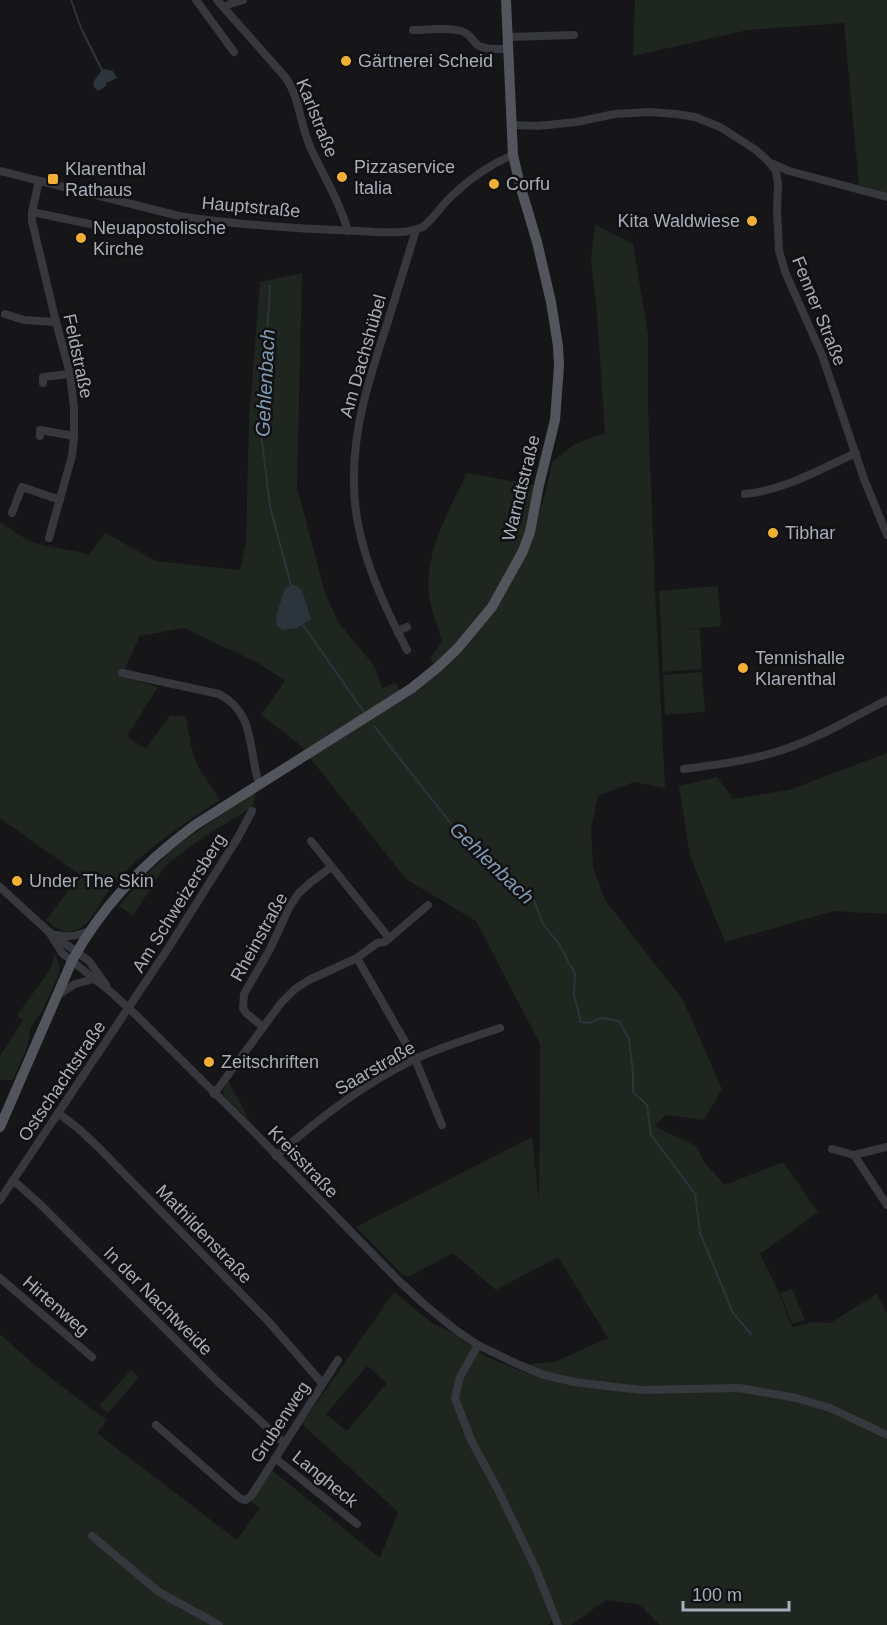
<svg xmlns="http://www.w3.org/2000/svg" width="887" height="1625" font-family="Arial,sans-serif">
  <style>
    .green { fill: #1e261f; fill-rule: evenodd }
    .water { fill: #2c353c }
    .lines { fill: none; stroke-linecap: round; stroke-linejoin: round }
    .stream { stroke: #2c353c; stroke-width: 2 }
    .minor { stroke: #37383d; stroke-width: 8 }
    .major { stroke: #53555c; stroke-width: 10 }
    .poi-dot { fill: #f2b134; stroke: #111113; stroke-width: 2 }
    .labels { text-anchor: middle; stroke-width: 5; stroke-linejoin: round; paint-order: stroke }
    .poi-label { font-size: 18px; fill: #a8adb8; stroke: #111113; text-anchor: start }
    .street-label { font-size: 18px; fill: #a8adb8; stroke: #111113 }
    .water-label { font-size: 20px; font-style: italic; fill: #7f9bb3; stroke: #111113 }
  </style>
  <rect width="100%" height="100%" fill="#161618"/>
  <!-- green -->
  <g class="green">
    <path d="M635,0H887V193L859,185L844,23L748,30L633,56Z"/>
    <path d="M595,224L633,244L648,334V409L655,589L665,788L634,782L598,796L591,829L593,867L605,900L683,1000L722,1089L704,1120L666,1115L654,1126L698,1147L703,1161L725,1185L783,1162L818,1212L760,1254L779,1293L792,1327L813,1322L830,1323L877,1294L887,1313V1625H660L643,1608L636,1604L606,1600L571,1625H557L554,1618L548,1625H0V1334C34,1366 70,1393 107,1420L97,1433L237,1540L260,1508L251,1502L272,1470L380,1558L398,1512L302,1424L394,1292L433,1324L449,1331L487,1357L526,1373L531,1364L555,1362L608,1338L558,1257L496,1290L453,1253L408,1277L402,1274L356,1227L532,1137L539,1200L540,1044L476,921L406,879L299,744L261,715L285,681L258,663L184,628L140,636L121,677L158,687L127,736L146,749L170,715L186,717L191,746L197,765L220,800C186,822 153,844 125,872C117,879 109,888 104,897C97,908 91,922 79,929C66,936 56,929 46,920L80,875L0,818V522L29,541L43,545L89,554L105,533L156,561L240,570L246,542L249,421L260,282L302,273L297,487L325,593L339,623L375,667L382,688L395,683L405,698L460,651L533,532L547,488L552,462L575,444L605,433L597,314L591,260ZM367,1366L387,1383L347,1431L326,1414Z"/>
    <path d="M467,473L539,486L528,531L490,605L436,666L430,659L442,641C438,628 433,615 430,601C421,558 449,511 467,473Z"/>
    <path d="M718,586L721,626L679,630L700,629L702,669L663,672L659,591Z"/>
    <path d="M702,672L705,712L665,715L663,675Z"/>
    <path d="M887,753V914L833,911L725,942L690,856L679,786L717,777L733,799L789,790Z"/>
    <path d="M255,792V799L251,808L202,838L165,866L133,916L119,906L148,873L177,845Z"/>
    <path d="M55,953L60,967L59,974L42,1011L31,1027L27,1047L13,1080H0V1056L23,1020L17,1015L50,970Z"/>
    <path d="M228,1081L250,1121L224,1096L223,1091Z"/>
    <path d="M792,1289L805,1320L792,1324L780,1293Z"/>
    <path d="M131,1370L139,1377L108,1413L99,1406Z"/>
  </g>
  <!-- water -->
  <g class="water">
    <path d="M105,69L113,71L117,78L106,83V86L98,91L94,87L93,82L102,70Z"/>
    <path d="M294,585L302,590L311,619L297,628L283,630L277,626L276,616L285,588Z"/>
  </g>
  <g class="lines">
    <!-- stream -->
    <g class="stream">
      <path d="M71,0L81,28L102,70"/>
      <path d="M270,286L261,434L270,506L291,586"/>
      <path d="M303,625L364,712"/>
      <path d="M374,726L464,840L493,866L502,878L517,885L533,898L543,924L559,944L575,974L574,995L581,1022L589,1023L602,1018L619,1021L629,1039L633,1073V1092L647,1105L651,1135L695,1194L700,1233L733,1313L751,1334"/>
    </g>
    <!-- minor -->
    <g class="minor">
      <path d="M196,0L234,52"/>
      <path d="M217,0L286,78C300,99 300,125 311,149C324,177 339,200 348,231"/>
      <path d="M224,8L230,4L243,0"/>
      <path d="M413,30C428,30 446,27 461,31C472,34 471,41 479,46C486,50 499,49 508,49"/>
      <path d="M507,37L574,35"/>
      <path d="M512,125L538,126L576,122L615,114L649,112L676,114L695,117L720,127L756,150L769,162L776,171L778,184L777,210L779,251L786,274L822,355L864,479L887,535"/>
      <path d="M773,164L789,171L887,197"/>
      <path d="M0,171L179,216C238,225 299,229 359,231C379,232 404,235 423,227C435,217 443,203 455,193C471,178 493,163 513,155"/>
      <path d="M39,181L32,212V221L56,322L70,374L74,408V436L72,456L49,538"/>
      <path d="M32,212L114,229"/>
      <path d="M5,314L24,320L56,322"/>
      <path d="M43,383V377L70,374"/>
      <path d="M40,436V430L74,436"/>
      <path d="M745,494C785,490 820,469 856,453"/>
      <path d="M12,513L22,487L60,500"/>
      <path d="M397,631L407,627"/>
      <path d="M407,650C381,600 355,544 354,486C352,429 370,376 388,321C397,291 407,260 416,230"/>
      <path d="M122,673L219,694C256,713 248,750 259,784"/>
      <path d="M684,769C715,765 748,761 779,751C816,740 853,717 887,700"/>
      <path d="M311,841L389,938"/>
      <path d="M0,887L49,932L89,961L106,985"/>
      <path d="M49,932L62,953L112,993L138,1017L255,1133L398,1280L425,1305L457,1331L478,1345L515,1363L544,1375L574,1382L641,1390L739,1388L796,1398L830,1408L887,1435"/>
      <path d="M56,935C69,938 79,936 91,930"/>
      <path d="M357,958L415,1059L442,1125"/>
      <path d="M58,995L75,984L94,979"/>
      <path d="M263,1027L246,1013L243,1008L244,994L270,949L290,906L299,893L310,883L331,867"/>
      <path d="M214,1094L281,1003L295,989L309,980L357,958L377,943L385,942L428,905"/>
      <path d="M58,1113L79,1129L99,1148L268,1321L322,1383"/>
      <path d="M887,1147L854,1155L887,1205"/>
      <path d="M832,1149L854,1155"/>
      <path d="M276,1156C318,1119 363,1084 413,1060C441,1047 471,1038 500,1028"/>
      <path d="M13,1180L41,1205L218,1382L284,1443"/>
      <path d="M0,1200L169,947L237,839L252,811"/>
      <path d="M0,1278L92,1357"/>
      <path d="M478,1345L460,1377L455,1398L471,1440L497,1488L536,1569L558,1625"/>
      <path d="M156,1425L236,1495L241,1499L246,1500L251,1496L338,1360"/>
      <path d="M275,1458L357,1524"/>
      <path d="M92,1536L159,1592L219,1625"/>
    </g>
    <!-- major -->
    <path class="major" d="M0,1127L72,961C101,907 146,861 195,825L390,702L412,688L438,667L457,649L492,607L523,551L530,532L539,485L555,420L559,366L558,346L551,302L537,242L520,185L513,155L506,0"/>
  </g>
  <!-- markers -->
  <g class="poi-dot">
    <circle cx="346" cy="61" r="6"/>
    <circle cx="342" cy="177" r="6"/>
    <rect x="47" y="173" width="12" height="12" rx="3"/>
    <circle cx="494" cy="184" r="6"/>
    <circle cx="752" cy="221" r="6"/>
    <circle cx="81" cy="238" r="6"/>
    <circle cx="773" cy="533" r="6"/>
    <circle cx="743" cy="668" r="6"/>
    <circle cx="17" cy="881" r="6"/>
    <circle cx="209" cy="1062" r="6"/>
  </g>
  <g class="labels">
    <!-- poi labels -->
    <g class="poi-label">
      <text x="358" y="67">Gärtnerei Scheid</text>
      <text x="354" y="173">Pizzaservice<tspan x="354" dy="21">Italia</tspan></text>
      <text x="65" y="175">Klarenthal<tspan x="65" dy="21">Rathaus</tspan></text>
      <text x="506" y="190">Corfu</text>
      <text x="740" y="227" text-anchor="end">Kita Waldwiese</text>
      <text x="93" y="234">Neuapostolische<tspan x="93" dy="21">Kirche</tspan></text>
      <text x="785" y="539">Tibhar</text>
      <text x="755" y="664">Tennishalle<tspan x="755" dy="21">Klarenthal</tspan></text>
      <text x="29" y="887">Under The Skin</text>
      <text x="221" y="1068">Zeitschriften</text>
    </g>
    <!-- street labels -->
    <g class="street-label">
      <text transform="translate(317 118) rotate(68)" y="6">Karlstraße</text>
      <text transform="translate(251 207) rotate(5)" y="6">Hauptstraße</text>
      <text transform="translate(819 311) rotate(68)" y="6">Fenner Straße</text>
      <text transform="translate(78 356) rotate(78)" y="6">Feldstraße</text>
      <text transform="translate(363 356) rotate(-74)" y="6">Am Dachshübel</text>
      <text transform="translate(521 488) rotate(-76)" y="6">Warndtstraße</text>
      <text transform="translate(179 903) rotate(-58)" y="6">Am Schweizersberg</text>
      <text transform="translate(259 937) rotate(-61)" y="6">Rheinstraße</text>
      <text transform="translate(375 1068) rotate(-30)" y="6">Saarstraße</text>
      <text transform="translate(62 1081) rotate(-56)" y="6">Ostschachtstraße</text>
      <text transform="translate(303 1162) rotate(46)" y="6">Kreisstraße</text>
      <text transform="translate(204 1234) rotate(46)" y="6">Mathildenstraße</text>
      <text transform="translate(158 1301) rotate(45)" y="6">In der Nachtweide</text>
      <text transform="translate(56 1306) rotate(41)" y="6">Hirtenweg</text>
      <text transform="translate(280 1422) rotate(-57)" y="6">Grubenweg</text>
      <text transform="translate(325 1479) rotate(39)" y="6">Langheck</text>
    </g>
    <!-- water labels -->
    <g class="water-label">
      <text transform="translate(265 383) rotate(-87)" y="7">Gehlenbach</text>
      <text transform="translate(492 863) rotate(44)" y="7">Gehlenbach</text>
    </g>
  </g>
  <!-- scale -->
  <path d="M683 1601v9h106v-9" fill="none" stroke="#a8adb8" stroke-width="3"/>
  <text x="692" y="1601" font-size="18" fill="#a8adb8" stroke="#111113" stroke-width="4.5" paint-order="stroke">100 m</text>
</svg>
